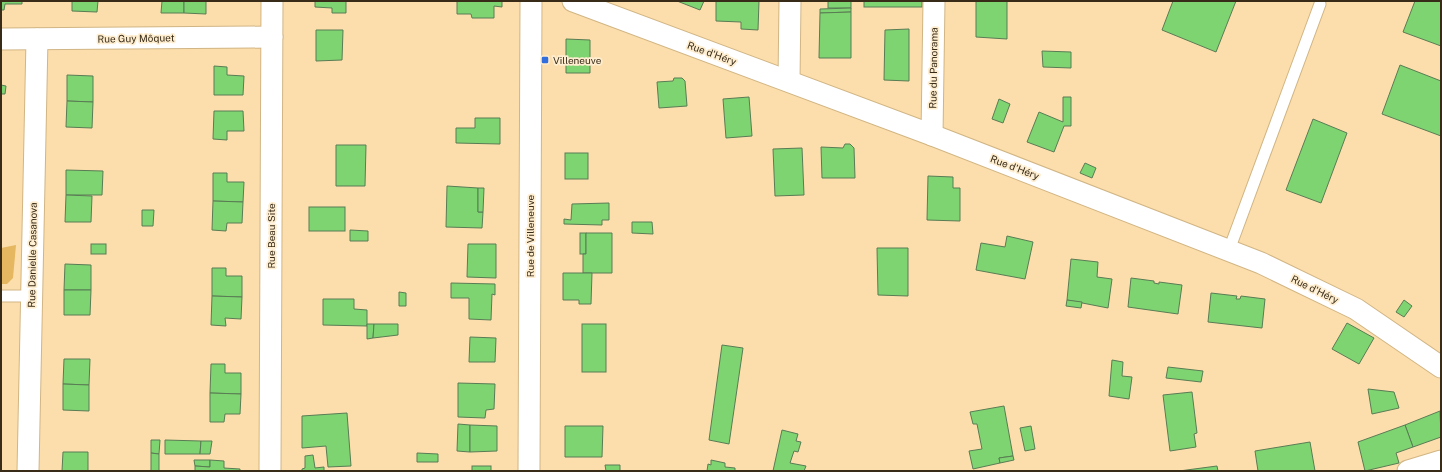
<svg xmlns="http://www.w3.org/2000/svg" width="1442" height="472" font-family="'Public Sans',sans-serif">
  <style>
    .green { fill: #e6b761 }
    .building { fill: #7fd472; stroke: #597c54 }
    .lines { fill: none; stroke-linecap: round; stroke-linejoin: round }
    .lane-casing { stroke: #d1b584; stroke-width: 13 }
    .street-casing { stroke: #d1b584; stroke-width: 23 }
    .lane { stroke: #fff; stroke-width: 11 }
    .street { stroke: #fff; stroke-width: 21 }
    .poi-dot { fill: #326fdd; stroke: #feedcf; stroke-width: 1.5 }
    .labels { text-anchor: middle; stroke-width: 3.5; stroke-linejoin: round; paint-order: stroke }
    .street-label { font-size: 10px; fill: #382c19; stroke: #feedcf }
    .poi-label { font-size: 10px; fill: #382c19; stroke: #feedcf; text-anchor: start }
  </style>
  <rect width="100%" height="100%" fill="#fbdeab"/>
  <!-- green -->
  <path class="green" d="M16,245L13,278L7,284H1V248Z"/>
  <!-- building -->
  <g class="building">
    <path d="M1,1H22V4H5L4,10H1Z"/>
    <path d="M72,1H98L97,12L72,11Z"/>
    <path d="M162,1H184V13H161Z"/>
    <path d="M184,1H206V14L184,13Z"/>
    <path d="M315,1H346V13H332V8L315,7Z"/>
    <path d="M457,1H502V7L494,6V18H472L471,14H457Z"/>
    <path d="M677,1H704L700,10Z"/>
    <path d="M716,1H759L758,30L741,29V22L716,21Z"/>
    <rect x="828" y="1" width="23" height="7"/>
    <rect x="864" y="1" width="58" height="6"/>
    <path d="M976,1H1007V39L976,37Z"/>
    <path d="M1173,1H1236L1216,52L1162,30Z"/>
    <path d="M1415,1H1441V46L1403,32Z"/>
    <path d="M851,8V12L820,13V9Z"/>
    <path d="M851,12V58H819L820,13Z"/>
    <path d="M909,29V81L884,80L885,30Z"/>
    <path d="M316,30H343L342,60L316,61Z"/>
    <path d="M566,39L590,40V73H566Z"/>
    <path d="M1042,51L1071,52V68L1043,67Z"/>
    <path d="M1400,65L1441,81V136L1382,114Z"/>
    <path d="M214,66L227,67V75L244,76L243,95H214Z"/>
    <path d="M67,75L93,76V102L67,101Z"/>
    <path d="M674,78H682L685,81L687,106L659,108L657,82L673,81Z"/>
    <path d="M1,85L6,86L5,94H1Z"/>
    <path d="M749,97L752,136L726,138L723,99Z"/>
    <path d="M1063,97H1071V126H1064L1054,152L1027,142L1039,112L1063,122Z"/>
    <path d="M999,99L1010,104L1003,123L992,119Z"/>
    <path d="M67,101L93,102L92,128L66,127Z"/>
    <path d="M214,111H243L244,131H227V140L213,139Z"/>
    <path d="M475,118H500V144L456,143V128H475Z"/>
    <path d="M1313,119L1347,133L1321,203L1286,190Z"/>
    <path d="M845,144H850L854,148L855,178H822L821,147L843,148Z"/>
    <path d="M336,145H366L365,186H336Z"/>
    <path d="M802,148L804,195L775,196L773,149Z"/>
    <rect x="565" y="153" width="23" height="26"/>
    <path d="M1085,163L1096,168L1092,178L1080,173Z"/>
    <path d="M66,170L103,171L102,195H66Z"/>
    <path d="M213,173H227V182H244L243,202L213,201Z"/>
    <path d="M928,176L953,177V188H960V221L927,220Z"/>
    <path d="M447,186L478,188V212H483L482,228L446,227Z"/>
    <path d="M478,188H484L483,212H478Z"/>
    <path d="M66,195L92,196L91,222H65Z"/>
    <path d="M213,201L243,202L242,223H227L226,231L212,230Z"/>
    <path d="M609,203V220H602V225L564,224V219L571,220L572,204Z"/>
    <rect x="309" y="207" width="36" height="24"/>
    <path d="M142,210H154L153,226H142Z"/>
    <path d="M632,222H652L653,234L632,233Z"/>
    <path d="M350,230L368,231V241H350Z"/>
    <rect x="580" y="233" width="6" height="21"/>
    <path d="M586,233H612V273H583V254H586Z"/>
    <path d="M1007,236L1033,242L1025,279L976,270L981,243L1005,247Z"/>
    <rect x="91" y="244" width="15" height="10"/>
    <path d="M468,244H496V278L467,277Z"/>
    <path d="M877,248H908V296L878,295Z"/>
    <path d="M1071,259L1098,262L1097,277L1112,279L1108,308L1067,300Z"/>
    <path d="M65,264L91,265V290H64Z"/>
    <path d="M212,268H226V276H242V297L212,296Z"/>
    <path d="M563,273H592L591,304H579V300H563Z"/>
    <path d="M1131,278L1154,281V283L1159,284V282L1182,285L1178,314L1128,307Z"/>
    <path d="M451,283L495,284V295L492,294L491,320L469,319V298H451Z"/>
    <path d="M64,290H91L90,315H64Z"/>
    <path d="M399,292L406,293V306H399Z"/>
    <path d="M1211,293L1237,296L1236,299H1240L1241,296L1265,299L1262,328L1208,322Z"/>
    <path d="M212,296L242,297L241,319L225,318L226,326L211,325Z"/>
    <path d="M323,299H354V309L367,310V326L323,325Z"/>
    <path d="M1067,300L1082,302L1081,308L1066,306Z"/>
    <path d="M1404,300L1412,306L1404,317L1396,312Z"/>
    <path d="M1347,323L1374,338L1359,364L1332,349Z"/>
    <path d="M367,324H374L373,338L367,339Z"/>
    <path d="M374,324H398V335L373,338Z"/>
    <rect x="582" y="324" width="24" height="48"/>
    <path d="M470,337L496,338L495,362H469Z"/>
    <path d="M722,345L743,348L729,444L709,440Z"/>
    <path d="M64,359H90L89,385L63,384Z"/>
    <path d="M1112,360L1123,362L1122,376L1132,377L1129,399L1109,396Z"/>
    <path d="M211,364H225V373H241V394L210,393Z"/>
    <path d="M1168,367L1203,371L1201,382L1166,378Z"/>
    <path d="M458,383L495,384L494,409L486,410L485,418L458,417Z"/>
    <path d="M63,384L89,385V411L63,410Z"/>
    <path d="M1368,389L1394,392L1399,408L1372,414Z"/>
    <path d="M1192,392L1197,433L1194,434L1196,447L1170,451L1163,395Z"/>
    <path d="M210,393L241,394L240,414H225L224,422H210Z"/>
    <path d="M1004,406L1013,456L999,458L1000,463L973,469L969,451L982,449L977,424H973L970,412Z"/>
    <path d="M1440,411L1441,437L1413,447L1405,425Z"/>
    <path d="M347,413L351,466L328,467L326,446L302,448V416Z"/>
    <path d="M458,424L470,425V452L457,451Z"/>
    <path d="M470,425L497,426V451L470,452Z"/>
    <path d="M1405,425L1413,447L1396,453L1399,463L1365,471L1358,442Z"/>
    <path d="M565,426H603L602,457H565Z"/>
    <path d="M1031,426L1035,449L1025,451L1020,428Z"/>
    <path d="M782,430L798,434L796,441L801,442L798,452L794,451L790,463L806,466L804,471H773Z"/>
    <path d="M151,440H160L159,454L151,453Z"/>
    <path d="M165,440L201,441L200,454H165Z"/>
    <path d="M201,441H212L210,454H200Z"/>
    <path d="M1310,442L1315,471H1258L1255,451Z"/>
    <path d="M63,452H88V471H62Z"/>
    <path d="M151,453L159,454V471H151Z"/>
    <path d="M417,453L438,454V462H417Z"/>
    <path d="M313,455L315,468L324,467V471H302V469L305,468V456Z"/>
    <path d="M1013,456L1014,460L1000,463L999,458Z"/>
    <path d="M194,460H210V467L195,466Z"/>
    <path d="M210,460L224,461V468L240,469V471H195V466L210,467Z"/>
    <path d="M711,460L725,463V467L735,468V471H707L708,464L711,465Z"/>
    <path d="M605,465H620V471H606Z"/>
    <rect x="472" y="466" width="19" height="5"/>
    <path d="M1217,466L1218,471H1179Z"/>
  </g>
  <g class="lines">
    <!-- lane casing -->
    <g class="lane-casing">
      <g id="lane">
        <path d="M1229,250L1320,4"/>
        <path d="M1,296H31"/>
      </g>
    </g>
    <!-- street casing -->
    <g class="street-casing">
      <g id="street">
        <path d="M573,1L932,135L1261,263L1356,309L1441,367"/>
        <path d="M1,39L272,37"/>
        <path d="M789,81L790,1"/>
        <path d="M932,135L934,1"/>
        <path d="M28,471L37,39"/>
        <path d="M270,471L272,1"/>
        <path d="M529,471L531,1"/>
        <path d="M1408,471L1441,461"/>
      </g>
    </g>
    <!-- lane -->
    <use href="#lane" class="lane"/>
    <!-- street -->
    <use href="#street" class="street"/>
  </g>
  <!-- markers -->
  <rect class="poi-dot" x="541" y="56" width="8" height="8" rx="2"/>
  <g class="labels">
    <!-- street labels -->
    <g class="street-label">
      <text transform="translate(136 38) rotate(-1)" y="4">Rue Guy Môquet</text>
      <text transform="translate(712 53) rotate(20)" y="4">Rue d'Héry</text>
      <text transform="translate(933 68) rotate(-89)" y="4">Rue du Panorama</text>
      <text transform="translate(1015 167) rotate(21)" y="4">Rue d'Héry</text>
      <text transform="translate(271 236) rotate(-90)" y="4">Rue Beau Site</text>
      <text transform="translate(530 236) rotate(-90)" y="4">Rue de Villeneuve</text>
      <text transform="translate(32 255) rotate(-89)" y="4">Rue Danielle Casanova</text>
      <text transform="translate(1315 289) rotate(26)" y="4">Rue d'Héry</text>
    </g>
    <!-- poi labels -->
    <g class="poi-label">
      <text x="553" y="64">Villeneuve</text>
    </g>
  </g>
  <!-- border -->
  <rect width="1442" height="472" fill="none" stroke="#382c19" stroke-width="4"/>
</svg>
